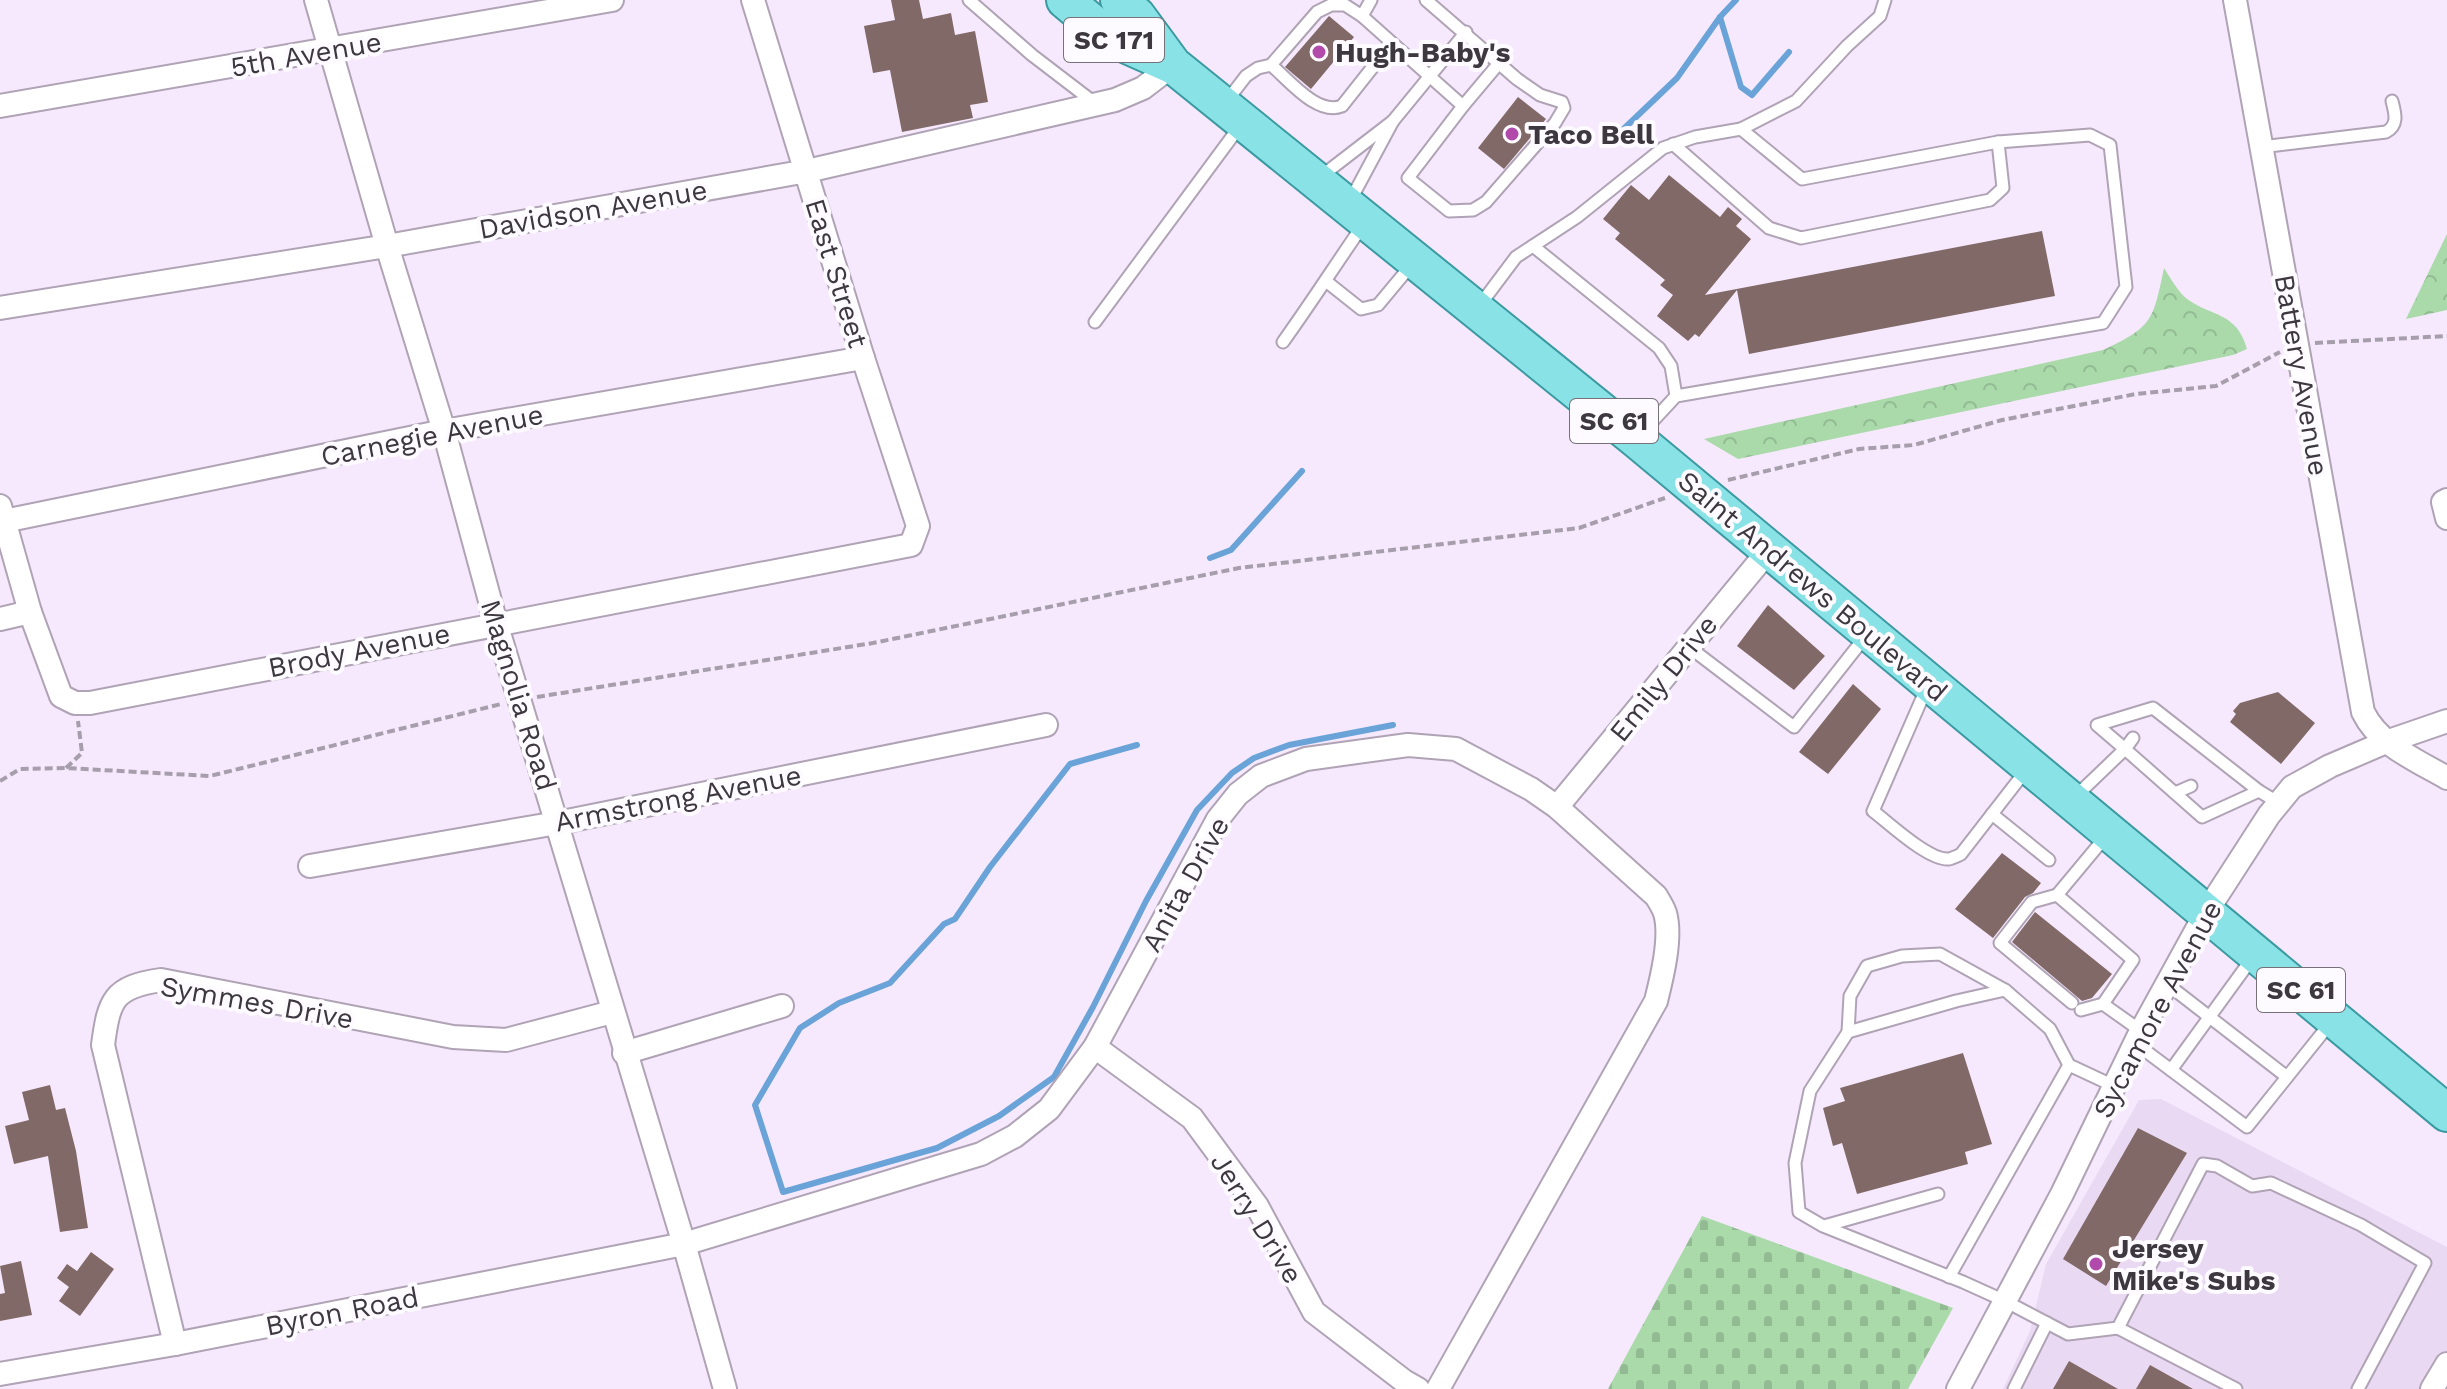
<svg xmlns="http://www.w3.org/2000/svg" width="2447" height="1389" font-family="'Work Sans',sans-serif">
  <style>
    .built { fill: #ead9f3 }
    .forest { fill: url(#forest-crowns) }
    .cemetery { fill: url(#cemetery-stones) }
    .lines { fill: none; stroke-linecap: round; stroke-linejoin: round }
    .stream { stroke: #6aa3d7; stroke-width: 6 }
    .building { fill: #806967 }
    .service-casing { stroke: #afa3b5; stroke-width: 15 }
    .minor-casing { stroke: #afa3b5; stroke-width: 26 }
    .primary-casing { stroke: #3b9aa1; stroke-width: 40 }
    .path { stroke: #a79eac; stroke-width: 4; stroke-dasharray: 8 4; stroke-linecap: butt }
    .service { stroke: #fff; stroke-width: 11 }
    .minor { stroke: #fff; stroke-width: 22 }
    .primary { stroke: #89e2e6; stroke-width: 36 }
    .poi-dot { fill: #b24aac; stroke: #fdfbff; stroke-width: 3 }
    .labels { text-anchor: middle; stroke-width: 8; stroke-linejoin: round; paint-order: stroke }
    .shield { fill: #fdfbff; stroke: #777279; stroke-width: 2 }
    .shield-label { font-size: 26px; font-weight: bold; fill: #3d3840 }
    .poi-label { font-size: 28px; font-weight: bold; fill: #3d3840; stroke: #fdfbff; text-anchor: start }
    .street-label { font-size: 28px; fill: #3d3840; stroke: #fdfbff }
  </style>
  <defs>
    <pattern id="forest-crowns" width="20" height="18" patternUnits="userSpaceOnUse" patternTransform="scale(2)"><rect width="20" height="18" fill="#aad9aa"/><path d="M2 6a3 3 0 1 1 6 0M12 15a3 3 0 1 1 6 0" fill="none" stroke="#93bb93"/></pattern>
    <pattern id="cemetery-stones" width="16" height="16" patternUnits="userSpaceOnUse" patternTransform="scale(2)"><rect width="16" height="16" fill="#aad9aa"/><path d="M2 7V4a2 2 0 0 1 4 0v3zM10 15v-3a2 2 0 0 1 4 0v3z" fill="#93bb93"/></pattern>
  </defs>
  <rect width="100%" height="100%" fill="#f6e9fd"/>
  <!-- built -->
  <path class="built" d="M2161,1099L2447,1247V1389H2003L2030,1331L2046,1264L2139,1100Z"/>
  <!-- forest -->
  <g class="forest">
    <path d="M2447,234V310L2406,319Z"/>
    <path d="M2164,268C2170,277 2178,292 2187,299C2212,317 2237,312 2247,349L2233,355L1738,459L1704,439L2103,350C2153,327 2153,320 2164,268Z"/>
  </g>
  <!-- cemetery -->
  <path class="cemetery" d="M1702,1216L1953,1308L1908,1389H1608Z"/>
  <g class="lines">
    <!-- stream -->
    <g class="stream">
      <path d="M1720,17L1741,87L1752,95L1789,52"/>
      <path d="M1612,140L1677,78L1720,17L1736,0"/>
      <path d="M1210,558L1231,550L1302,471"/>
      <path d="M1137,745L1070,764L990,867L955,919L944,924L890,983L839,1003L800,1028L755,1105L783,1192L937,1148L999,1116L1054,1077L1093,1007L1146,901L1197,810L1232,773L1254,758L1289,745L1393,725"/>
    </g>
  </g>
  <!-- building -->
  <g class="building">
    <path d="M891,0H919L923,19L951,13L955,35L975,31L988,102L970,105L973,118L902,132L890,70L873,73L864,26L895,20Z"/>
    <path d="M1329,16L1354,37L1311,89L1285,67Z"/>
    <path d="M1518,97L1546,119L1504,169L1478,148Z"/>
    <path d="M1669,175L1720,217L1728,207L1742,219L1736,226L1751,239L1705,295L2042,231L2055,296L1749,354L1737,290L1699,337L1695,334L1688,341L1657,316L1673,295L1660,285L1665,280L1615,239L1620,233L1603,219L1631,185L1649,200Z"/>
    <path d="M1768,605L1825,656L1794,690L1737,646Z"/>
    <path d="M1853,684L1881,709L1828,774L1799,752Z"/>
    <path d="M2278,692L2315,723L2281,764L2230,722L2236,714L2233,711L2240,703Z"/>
    <path d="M2002,853L2041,883L2033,893L2025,897L1993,938L1955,909Z"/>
    <path d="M2035,912L2112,974L2092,998L2082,1001L2012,942Z"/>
    <path d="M1963,1053L1992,1144L1965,1152L1968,1164L1857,1194L1842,1143L1833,1146L1823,1108L1845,1101L1840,1088Z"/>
    <path d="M50,1085L56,1110L65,1108L76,1151L88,1228L60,1232L48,1156L14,1164L5,1126L29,1120L22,1092Z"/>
    <path d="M2138,1128L2187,1153L2106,1286L2063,1259Z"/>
    <path d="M91,1252L114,1269L80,1316L59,1301L69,1287L57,1278L67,1264L77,1271Z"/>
    <path d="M21,1261L32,1315L0,1321V1294L5,1293L0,1266Z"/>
    <path d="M2069,1361L2118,1389H2053Z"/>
    <path d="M2150,1365L2193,1389H2136Z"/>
  </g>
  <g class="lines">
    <!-- service casing -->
    <g class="service-casing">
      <g id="service">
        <path d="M969,0L1032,55L1096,104"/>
        <path d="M1371,0L1362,16L1463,106L1408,178L1449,211L1473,210L1486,202L1555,123L1564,108L1562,102L1540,95L1517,79L1426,0"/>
        <path d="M1271,65C1289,80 1317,116 1342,106L1391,44"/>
        <path d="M1226,102L1246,76L1258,68L1271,65L1317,12L1331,5H1345L1362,16"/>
        <path d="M1463,106L1500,62"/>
        <path d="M1393,121L1466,32"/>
        <path d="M1673,144L1769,228L1801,238L1990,200L2003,188L1998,142"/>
        <path d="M2261,147L2386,132C2399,125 2395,113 2392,101"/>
        <path d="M1319,178L1393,121L1349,203"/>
        <path d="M1533,246L1659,348L1671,366L1676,396"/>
        <path d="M1327,282L1361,309L1378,305L1413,263"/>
        <path d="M1480,305L1516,257L1577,217L1663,148L1695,137L1741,129L1796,101L1847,46L1880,16L1885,0"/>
        <path d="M1095,322L1240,126"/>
        <path d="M1283,342C1311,303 1336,264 1363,225"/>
        <path d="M1638,437L1676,396L2103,323L2126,287L2110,145L2090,135L1998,142L1802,179L1741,129"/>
        <path d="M1689,647L1794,727L1865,637"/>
        <path d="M1927,687L1873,811C1889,823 1929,861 1949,859C1950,859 1960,855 1961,854L2027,769"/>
        <path d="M2133,738L2125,749L2097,725L2153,708L2259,791"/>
        <path d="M2175,793L2191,786"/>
        <path d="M2076,796L2125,749L2202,817L2259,791L2279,803"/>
        <path d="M1992,814L2049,860"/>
        <path d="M2057,895L2032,902L2000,943L2072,1003"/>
        <path d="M2167,984L2287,1077"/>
        <path d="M2005,990L1956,1001L1848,1032L1810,1091L1795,1163L1799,1212L1823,1226L1963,1282L2005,1301L2068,1334L2118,1328L2203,1164L2217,1166L2252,1186L2271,1183L2361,1225L2425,1263L2358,1389"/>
        <path d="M2103,1004L2141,1031"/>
        <path d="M2081,1010L2103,1004L2133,960L2057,895L2107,835"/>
        <path d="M1848,1032L1850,996L1867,966L1902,956L1940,954L2005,990L2050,1029L2069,1065L2114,1086"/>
        <path d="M2135,1043L2247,1127L2332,1021"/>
        <path d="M2171,1070L2253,957"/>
        <path d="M1824,1226L1938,1194"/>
        <path d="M1949,1277L2069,1065"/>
        <path d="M2118,1328L2236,1389"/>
        <path d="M2014,1389L2047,1323"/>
      </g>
    </g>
    <!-- minor casing -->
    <g class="minor-casing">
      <g id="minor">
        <path d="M316,0L387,246L444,431L496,623L684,1244L725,1389"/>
        <path d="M2235,0L2363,712C2379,745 2416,760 2447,778"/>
        <path d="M0,106L612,0"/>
        <path d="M0,308L387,246L807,171L1115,100L1143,88L1173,65"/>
        <path d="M2447,500L2443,502L2447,518"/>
        <path d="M0,506L30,612L61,696L75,703H90L911,545L918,526L863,358L753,0"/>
        <path d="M4,521L444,431L863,358"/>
        <path d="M0,619L30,612"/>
        <path d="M1557,807L1769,550"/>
        <path d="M310,866L557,823L1046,725"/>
        <path d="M1095,1047L1192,1118L1257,1206L1314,1312L1404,1381L1418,1389"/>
        <path d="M624,1053L782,1006"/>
        <path d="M175,1344L103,1045C109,1000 113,987 161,980L453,1037L506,1040L612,1012"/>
        <path d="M0,1374L175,1344L684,1244L981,1154L1015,1136L1049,1109L1095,1047L1218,819L1238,794L1261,776L1306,759L1408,745L1456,749L1531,789L1557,807L1656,896C1659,901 1663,907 1665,913C1672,937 1662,977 1656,1001L1438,1389"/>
        <path d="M1958,1389L2062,1194L2141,1031L2207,911L2269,815L2292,787L2330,766L2386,742L2447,721"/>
        <path d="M2432,1389L2447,1364"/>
      </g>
    </g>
    <!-- primary casing -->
    <g class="primary-casing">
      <g id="primary">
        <path d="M1065,0L1109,37L1172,65"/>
        <path d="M1119,0L1137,16L1173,65L1636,439L2447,1113"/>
      </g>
    </g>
    <!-- path -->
    <g class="path">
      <path d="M2315,343L2447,336"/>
      <path d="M1728,480L1859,449L1914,445L2002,420L2136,394L2216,386L2280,352"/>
      <path d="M537,697L873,643L1239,568L1579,528L1665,498"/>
      <path d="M66,768L82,753L78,721"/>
      <path d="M0,781L20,769L66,768L210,776L501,704"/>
    </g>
    <!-- service -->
    <use href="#service" class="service"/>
    <!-- minor -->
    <use href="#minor" class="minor"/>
    <!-- primary -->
    <use href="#primary" class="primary"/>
  </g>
  <!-- markers -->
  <g class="poi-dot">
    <circle cx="1319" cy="52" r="8"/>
    <circle cx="1512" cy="134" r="8"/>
    <circle cx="2096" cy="1264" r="8"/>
  </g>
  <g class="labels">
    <!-- shield labels -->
    <g class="shield">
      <rect x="1064" y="18" width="100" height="44" rx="6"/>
      <rect x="1570" y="399" width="88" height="44" rx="6"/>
      <rect x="2257" y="968" width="88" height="44" rx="6"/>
    </g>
    <g class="shield-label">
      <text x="1114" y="49">SC 171</text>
      <text x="1614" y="430">SC 61</text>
      <text x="2301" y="999">SC 61</text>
    </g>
    <!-- poi labels -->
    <g class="poi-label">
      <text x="1335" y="62">Hugh-Baby's</text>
      <text x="1528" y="144">Taco Bell</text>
      <text x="2112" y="1258">Jersey<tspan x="2112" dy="32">Mike's Subs</tspan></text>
    </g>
    <!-- street labels -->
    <g class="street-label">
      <text transform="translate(306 54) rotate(-10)" y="10">5th Avenue</text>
      <text transform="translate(593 209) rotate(-10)" y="10">Davidson Avenue</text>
      <text transform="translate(837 273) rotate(73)" y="10">East Street</text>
      <text transform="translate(2302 375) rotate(80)" y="10">Battery Avenue</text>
      <text transform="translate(432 435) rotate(-11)" y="10">Carnegie Avenue</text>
      <text transform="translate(1813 586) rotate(40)" y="10">Saint Andrews Boulevard</text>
      <text transform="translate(359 650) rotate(-11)" y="10">Brody Avenue</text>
      <text transform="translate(1663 678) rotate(-51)" y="10">Emily Drive</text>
      <text transform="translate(519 695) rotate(73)" y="10">Magnolia Road</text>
      <text transform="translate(678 798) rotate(-11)" y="10">Armstrong Avenue</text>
      <text transform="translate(1185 884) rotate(-61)" y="10">Anita Drive</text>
      <text transform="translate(257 1002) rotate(10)" y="10">Symmes Drive</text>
      <text transform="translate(2157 1009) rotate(-62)" y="10">Sycamore Avenue</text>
      <text transform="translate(1257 1218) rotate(58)" y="10">Jerry Drive</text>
      <text transform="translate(342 1311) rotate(-11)" y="10">Byron Road</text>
    </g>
  </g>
</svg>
